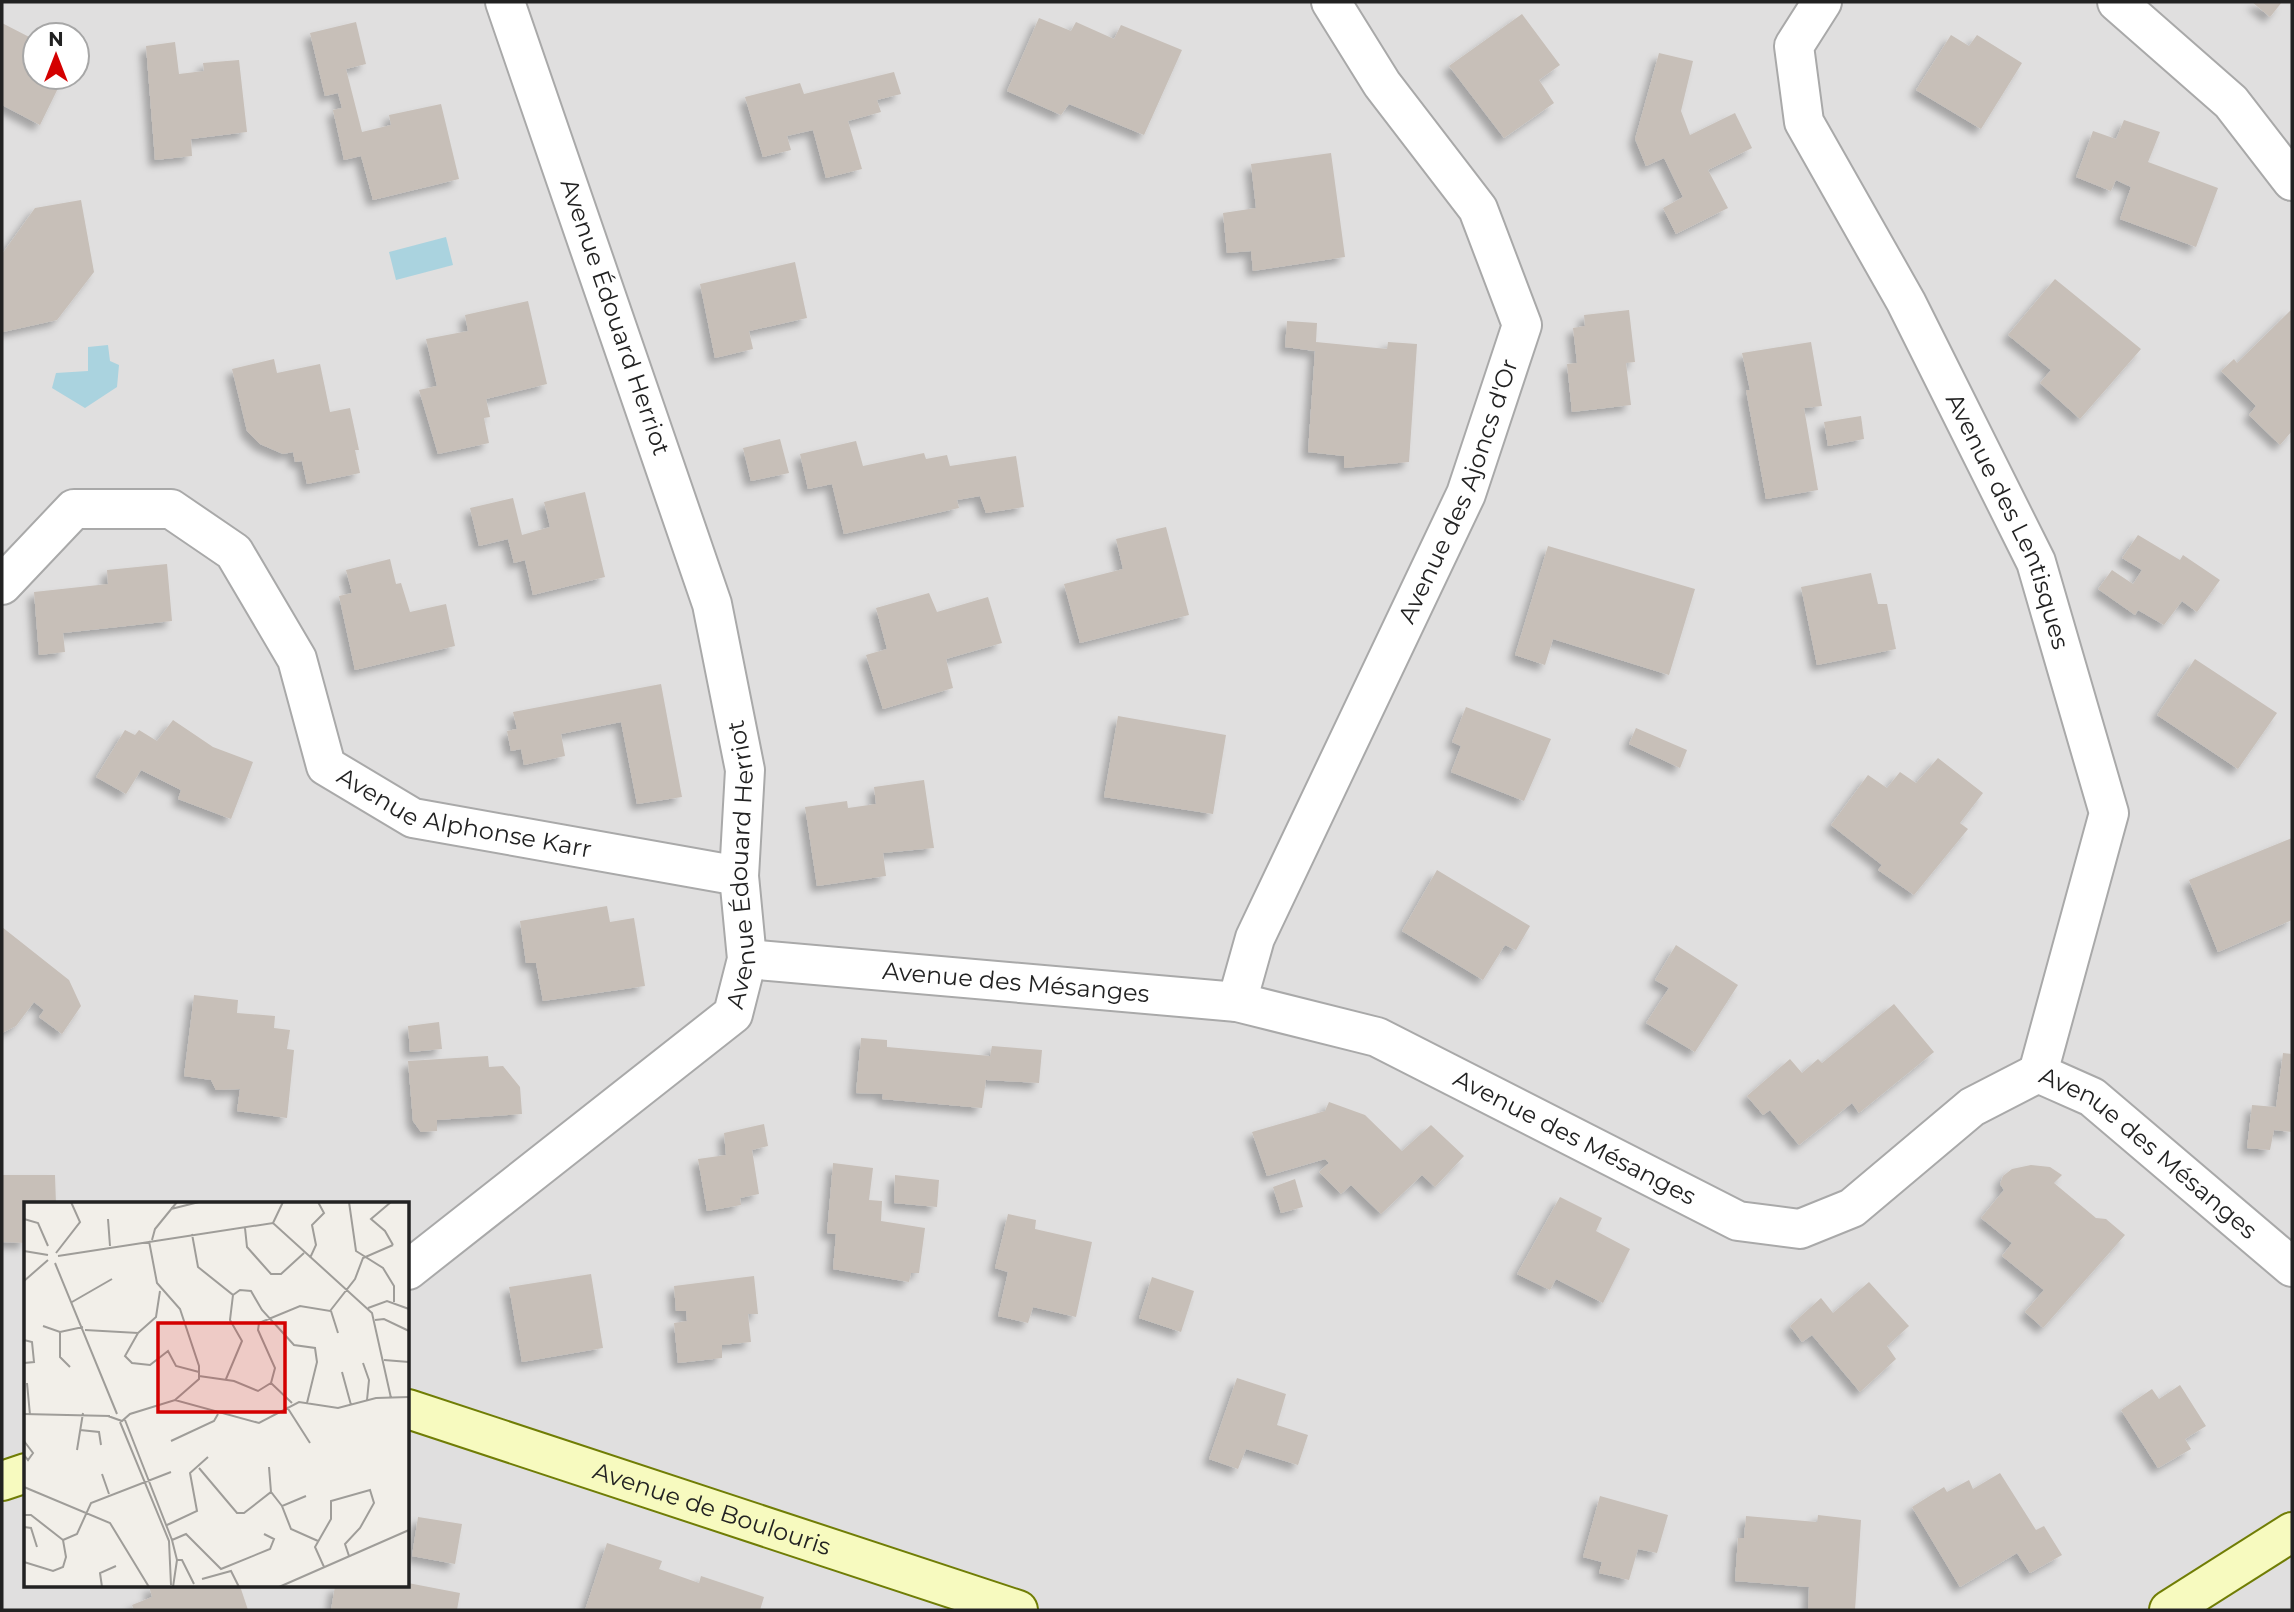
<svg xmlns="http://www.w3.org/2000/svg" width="2294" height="1612" font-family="Montserrat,sans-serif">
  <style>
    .residential { fill: #e0dfdf; fill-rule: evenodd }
    .water { fill: #aad3df }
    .building { fill: #c7bfb8; filter: url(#shadow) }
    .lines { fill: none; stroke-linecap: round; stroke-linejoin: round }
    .street-casing { stroke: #a9a9a9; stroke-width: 42 }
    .secondary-casing { stroke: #707d05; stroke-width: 42 }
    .street { stroke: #fff; stroke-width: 38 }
    .secondary { stroke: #f7fabf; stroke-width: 38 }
    .labels { text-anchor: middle; stroke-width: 5; stroke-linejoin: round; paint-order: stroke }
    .street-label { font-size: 24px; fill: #222; stroke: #fff }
    .inset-road { fill: none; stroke: #9f9d99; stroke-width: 2 }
    .view { fill: #d40000; fill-opacity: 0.15; stroke: #d40000; stroke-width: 3.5 }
    .inset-edge { fill: none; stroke: #222; stroke-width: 3.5 }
  </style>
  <defs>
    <filter id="shadow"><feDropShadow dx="-6" dy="6" stdDeviation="3.5" flood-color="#0004"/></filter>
  </defs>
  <rect width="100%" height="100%" fill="#f2efe9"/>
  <!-- residential -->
  <path class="residential" d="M2,2H2292V1610H2ZM35,35H77V77H35ZM26,1204H408V1586H26Z"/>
  <!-- water -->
  <g class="water">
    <path d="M446,237L453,265L396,280L389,252Z"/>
    <path d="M108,345L110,361L119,365L117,387L85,408L52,388L56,373L88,371V347Z"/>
  </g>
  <!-- building -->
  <g class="building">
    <path d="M2252,2H2282L2270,17Z"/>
    <path d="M1522,14L1560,65L1539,80L1554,103L1504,138L1449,66Z"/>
    <path d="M1039,18L1071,31L1076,22L1114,39L1121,25L1182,50L1144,135L1069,104L1061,115L1007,91Z"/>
    <path d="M356,22L366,64L346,69L362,132L391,125L389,115L441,104L459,179L373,200L361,156L344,160L333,110L342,108L338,93L325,96L310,33Z"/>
    <path d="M2,23L35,40V77H55L62,80L40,125L2,105Z"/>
    <path d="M1951,35L1969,46L1977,35L2022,63L1981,129L1916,90Z"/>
    <path d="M175,42L179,74L204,71L203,63L239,60L247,132L191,139L192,156L155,160L146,46Z"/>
    <path d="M1659,53L1693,61L1681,111L1690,135L1735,113L1752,148L1708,170L1728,208L1676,234L1663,208L1683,197L1664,158L1646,166L1635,139Z"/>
    <path d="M894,72L901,94L877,100L881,112L848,121L862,169L826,178L813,130L787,136L791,150L763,157L745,97L800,83L804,94Z"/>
    <path d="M2124,120L2160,132L2148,162L2218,188L2196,247L2120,219L2131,187L2116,180L2111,191L2076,177L2093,131L2116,139Z"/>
    <path d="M1331,153L1345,257L1253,271L1251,251L1227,253L1223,213L1256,208L1251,164Z"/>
    <path d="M81,200L94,272L57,320L3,332L2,254L35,208Z"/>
    <path d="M795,262L807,318L749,331L753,349L715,358L700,284Z"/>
    <path d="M2055,279L2141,349L2080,419L2040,383L2051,370L2008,335Z"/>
    <path d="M528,301L547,384L486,399L490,417L484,418L489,443L438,454L419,390L437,386L426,339L468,331L465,315Z"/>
    <path d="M2292,309V431L2280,445L2249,415L2256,406L2221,371L2234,359L2237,363Z"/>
    <path d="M1629,310L1635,362L1626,363L1631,405L1572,412L1567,364L1577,363L1573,328L1585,326L1584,315Z"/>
    <path d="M1287,321L1317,323L1316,342L1387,349L1388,342L1417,344L1409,462L1344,468V456L1308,452L1315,351L1285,347Z"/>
    <path d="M1811,342L1822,406L1804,408L1818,490L1766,499L1746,390H1750L1742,353Z"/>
    <path d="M274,359L277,373L320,364L330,412L350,408L359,450H355L360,473L307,484L302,461L295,462L293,452L283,454L260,444L247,431L232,369Z"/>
    <path d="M1861,416L1864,439L1828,446L1824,422Z"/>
    <path d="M780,439L789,473L751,481L743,448Z"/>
    <path d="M856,441L863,466L924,453L926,459L947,455L950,466L1016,456L1024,507L986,513L980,496L957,500L959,508L844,534L832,484L808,489L800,454Z"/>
    <path d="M585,492L605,577L533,595L525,560L514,563L508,539L479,546L470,508L513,498L522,535L550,527L544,502Z"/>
    <path d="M1166,527L1189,615L1080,643L1064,584L1123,569L1116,539Z"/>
    <path d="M2138,535L2180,560L2183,555L2220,580L2197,612L2182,601L2164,625L2138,610L2135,615L2098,589L2112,570L2133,584L2142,570L2122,558Z"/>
    <path d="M1548,546L1695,589L1669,675L1553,639L1545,665L1515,655Z"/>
    <path d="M390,559L396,584L401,583L410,612L446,604L455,646L355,670L339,596L352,593L346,570Z"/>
    <path d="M167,564L172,621L63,633L65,652L39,655L34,592L108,584L107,570Z"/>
    <path d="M1871,573L1878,604H1887L1896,649L1817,665L1801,587Z"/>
    <path d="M929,593L937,612L988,597L1002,643L946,659L953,688L883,709L866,655L887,649L876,608Z"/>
    <path d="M2195,659L2277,713L2238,769L2157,715Z"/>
    <path d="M661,684L682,797L637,804L621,722L561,734L565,756L524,765L521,749L511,751L507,731L517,729L513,712Z"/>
    <path d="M1466,707L1551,739L1524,801L1451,772L1461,746L1452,742Z"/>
    <path d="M1118,716L1226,735L1213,814L1104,797Z"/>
    <path d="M173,720L213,747L253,762L231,819L178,799L181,790L141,770L126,794L96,777L125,730L135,735L139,730L157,741Z"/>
    <path d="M1636,728L1687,750L1680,768L1629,744Z"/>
    <path d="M1938,758L1983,793L1960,823L1968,829L1914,895L1878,870L1882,865L1831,825L1868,775L1887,788L1900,772L1916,783Z"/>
    <path d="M924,780L934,848L883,853L886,876L817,886L805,807L847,801L848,808L876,804L874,787Z"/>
    <path d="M2292,838V920L2218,952L2189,880Z"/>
    <path d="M1437,870L1530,926L1516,950L1505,945L1483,980L1402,931Z"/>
    <path d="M607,906L610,922L634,918L645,986L543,1001L536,963H526L520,921Z"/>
    <path d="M2,927L69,980L81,1006L62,1034L39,1017L44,1010L34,1002L16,1026L2,1033Z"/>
    <path d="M1676,945L1738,985L1695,1052L1646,1023L1669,988L1655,980Z"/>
    <path d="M194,995L238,1000L237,1013L275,1016L274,1028L290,1030L287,1049L294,1050L287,1118L237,1111L240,1089L216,1090L211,1080L184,1076Z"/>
    <path d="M1894,1004L1934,1052L1859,1113L1852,1103L1799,1145L1770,1110L1763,1115L1747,1096L1790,1059L1802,1073L1818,1059L1822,1063Z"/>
    <path d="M439,1022L442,1049L410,1052L408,1026Z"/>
    <path d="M861,1038L887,1040V1047L990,1056L992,1046L1042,1050L1039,1083L986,1080L982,1108L882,1099L883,1094L856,1093Z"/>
    <path d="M2283,1053L2292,1054V1132L2274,1130L2270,1150L2247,1148L2252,1105L2276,1107Z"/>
    <path d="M488,1056L489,1067L503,1066L520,1087L522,1114L437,1120V1131L421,1132L413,1121L408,1061Z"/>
    <path d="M1329,1102L1365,1115L1402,1151L1431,1125L1464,1156L1435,1187L1422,1175L1381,1214L1351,1185L1341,1194L1319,1172L1329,1163L1325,1159L1267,1176L1252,1132L1325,1111Z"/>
    <path d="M764,1124L768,1146L752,1150L759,1194L740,1198L741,1205L707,1211L698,1159L726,1155L724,1133Z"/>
    <path d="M833,1163L873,1168L869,1200L882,1201L881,1221L925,1228L919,1273H911L909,1282L833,1269L836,1234L827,1233Z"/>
    <path d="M2031,1165L2050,1167L2062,1175L2054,1183L2096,1218L2106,1219L2125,1235L2043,1328L2025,1312L2044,1290L2002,1256L2012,1243L1981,1218L2004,1190L2000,1184L2003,1176L2012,1169Z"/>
    <path d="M2,1175H55L56,1204H26V1243L2,1242Z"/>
    <path d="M895,1175L939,1180L937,1207L894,1203Z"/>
    <path d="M1295,1179L1303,1207L1281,1213L1273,1187Z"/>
    <path d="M1560,1197L1602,1218L1596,1231L1630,1249L1603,1303L1556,1279L1550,1290L1517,1274Z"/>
    <path d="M1008,1214L1036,1220L1035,1229L1092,1242L1076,1317L1033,1307L1028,1323L998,1316L1008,1272L995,1268Z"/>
    <path d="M591,1274L603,1348L522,1362L509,1287Z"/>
    <path d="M754,1276L758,1314H748L751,1342L722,1345V1358L678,1363L674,1323L687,1321L686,1311H676L674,1286Z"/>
    <path d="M1152,1277L1194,1291L1181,1332L1139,1318Z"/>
    <path d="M1869,1282L1909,1326L1887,1346L1896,1359L1860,1392L1812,1335L1802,1342L1790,1326L1821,1298L1833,1313Z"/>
    <path d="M1237,1378L1286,1394L1277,1425L1308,1435L1298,1465L1246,1449L1238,1469L1209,1459Z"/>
    <path d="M2180,1385L2206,1426L2185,1439L2191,1449L2158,1468L2121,1410L2152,1389L2159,1399Z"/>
    <path d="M2000,1473L2036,1530L2044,1526L2062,1555L2030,1573L2017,1553L1960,1587L1912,1507L1944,1487L1947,1492L1969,1480L1973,1489Z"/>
    <path d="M1600,1496L1668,1515L1657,1553L1638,1549L1629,1580L1599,1573L1602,1562L1583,1557Z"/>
    <path d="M1818,1515L1861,1520L1855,1610H1808L1809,1587L1735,1581L1738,1538H1744L1746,1516L1817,1522Z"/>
    <path d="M418,1517L462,1524L455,1564L412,1556Z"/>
    <path d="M607,1543L662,1561L659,1569L699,1583L701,1576L764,1597L760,1610H585Z"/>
    <path d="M408,1583L460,1593L457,1610H331L335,1586H408Z"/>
    <path d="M149,1586H240L248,1610H134L132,1605L152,1597Z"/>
  </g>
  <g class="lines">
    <!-- street casing -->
    <g class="street-casing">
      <g id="street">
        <path id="s1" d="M1822,2L1794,46L1804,122L1906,302L2036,562L2109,813L2038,1073"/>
        <path d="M2117,2L2231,102L2292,181"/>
        <path id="s2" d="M2,585L74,509H171L234,552L297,659L326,766L413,818L739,876"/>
        <path id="s3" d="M747,959L1237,1002L1377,1037L1738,1221L1800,1229L1852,1208L1972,1107L2038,1073L2092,1097L2292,1267"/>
        <path id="s4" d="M1237,1002L1255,938L1466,494L1522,325L1478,209L1382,84L1331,2"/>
        <path id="s5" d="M408,1270L733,1014L747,959L739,876L745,770L712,604L505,2"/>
      </g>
    </g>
    <!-- secondary casing -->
    <g class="secondary-casing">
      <g id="secondary">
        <path id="s6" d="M408,1409L1018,1610"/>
        <path d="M2,1481L26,1473"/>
        <path d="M2169,1610L2292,1532"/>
      </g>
    </g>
    <!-- street -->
    <use href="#street" class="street"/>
    <!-- secondary -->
    <use href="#secondary" class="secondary"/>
  </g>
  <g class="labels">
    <!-- street labels -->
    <g class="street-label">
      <text transform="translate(615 317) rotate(71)" y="8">Avenue Édouard Herriot</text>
      <text dy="8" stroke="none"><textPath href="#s4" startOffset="558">Avenue des Ajoncs d'Or</textPath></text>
      <text dy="8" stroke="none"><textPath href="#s1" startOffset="578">Avenue des Lentisques</textPath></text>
      <text dy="8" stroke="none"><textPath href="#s2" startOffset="662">Avenue Alphonse Karr</textPath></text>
      <text dy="8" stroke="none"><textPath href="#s5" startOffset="565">Avenue Édouard Herriot</textPath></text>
      <text dy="8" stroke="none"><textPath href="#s3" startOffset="270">Avenue des Mésanges</textPath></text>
      <text dy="8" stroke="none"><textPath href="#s3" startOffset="858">Avenue des Mésanges</textPath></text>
      <text dy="8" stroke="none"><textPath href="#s3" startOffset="1528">Avenue des Mésanges</textPath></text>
      <text dy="8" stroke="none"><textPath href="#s6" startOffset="320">Avenue de Boulouris</textPath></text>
    </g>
  </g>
  <!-- overview -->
  <g transform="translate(24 1202)">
    <rect width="385" height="385" fill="#f2efe9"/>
    <path class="inset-road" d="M325,0L332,49L359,66L370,84V100M367,0L347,17L361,29L369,43M147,7L175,0M0,17L14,21L24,44M84,17L86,44M249,21L259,0M221,26L223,45L247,72H257L280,51M168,32L174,65L209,93L206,118L218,139L202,177M128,38L131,27L153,0M125,39L133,81L156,107L175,164V177L151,198M0,49L24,53M32,51L56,20L47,0M34,54L249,21L348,111L367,196M286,56L292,43L288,23L300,11L294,0M31,61L93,212M0,79L24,58M209,93L216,88L227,89L238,108L270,143L291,146L293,160L283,201M48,100L88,77M344,106L363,99L385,107M307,109L314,131M351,118L360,117L385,129M19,124L36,130L59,125M61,128L114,131L132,115L136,89M36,130V155L46,165M114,131L101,154L108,161L126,163L144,149L152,164L175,170M0,138L8,140L10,160L0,161M360,158L385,160M339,161L345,178L343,198M318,170L327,203M175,174L210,179L234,189L247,181L268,201M3,181L6,213M247,181L251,166L234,128L235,121L276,104L306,109L331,77L339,56L369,43M263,205L286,241M0,212L86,214M84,214L98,219L106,212L151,198L235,221L275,200L314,206L352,196L385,195M101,218L148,338L153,358L149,385M96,220L145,339L147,383M56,228L75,230L77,243M0,239L9,251L4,258L0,253M147,239L190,219L194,212M53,248L59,211M245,265L247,290M175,266L213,311H220L247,290L258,304M78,272L85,292M0,285L86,321L125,385M282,294L258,304L267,327L294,339M0,313H7L39,338L42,355L39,365L29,369L0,360M143,323L173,309L166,271L184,255M0,325L7,326L13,345M39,338L53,332L67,301L147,270M148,338L162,332L197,367L246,347L250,337L240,332M153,358H158L170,382M300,365L291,345L307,317V299L346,288L350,301L336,326L321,342L325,354M178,377L207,369L215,385M78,385L76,371L92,364M255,385L385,328"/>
    <path class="view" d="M134,121H261V210H134Z"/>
    <rect width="385" height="385" class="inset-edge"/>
  </g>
  <!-- border -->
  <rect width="2294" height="1612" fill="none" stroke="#222222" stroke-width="7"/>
  <!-- north arrow -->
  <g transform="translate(56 56)"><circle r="33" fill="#ffffff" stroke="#a7a7a7" stroke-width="2"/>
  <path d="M0-5L12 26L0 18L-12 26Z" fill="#d40000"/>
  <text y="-10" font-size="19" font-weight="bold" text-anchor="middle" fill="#222222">N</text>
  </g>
</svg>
